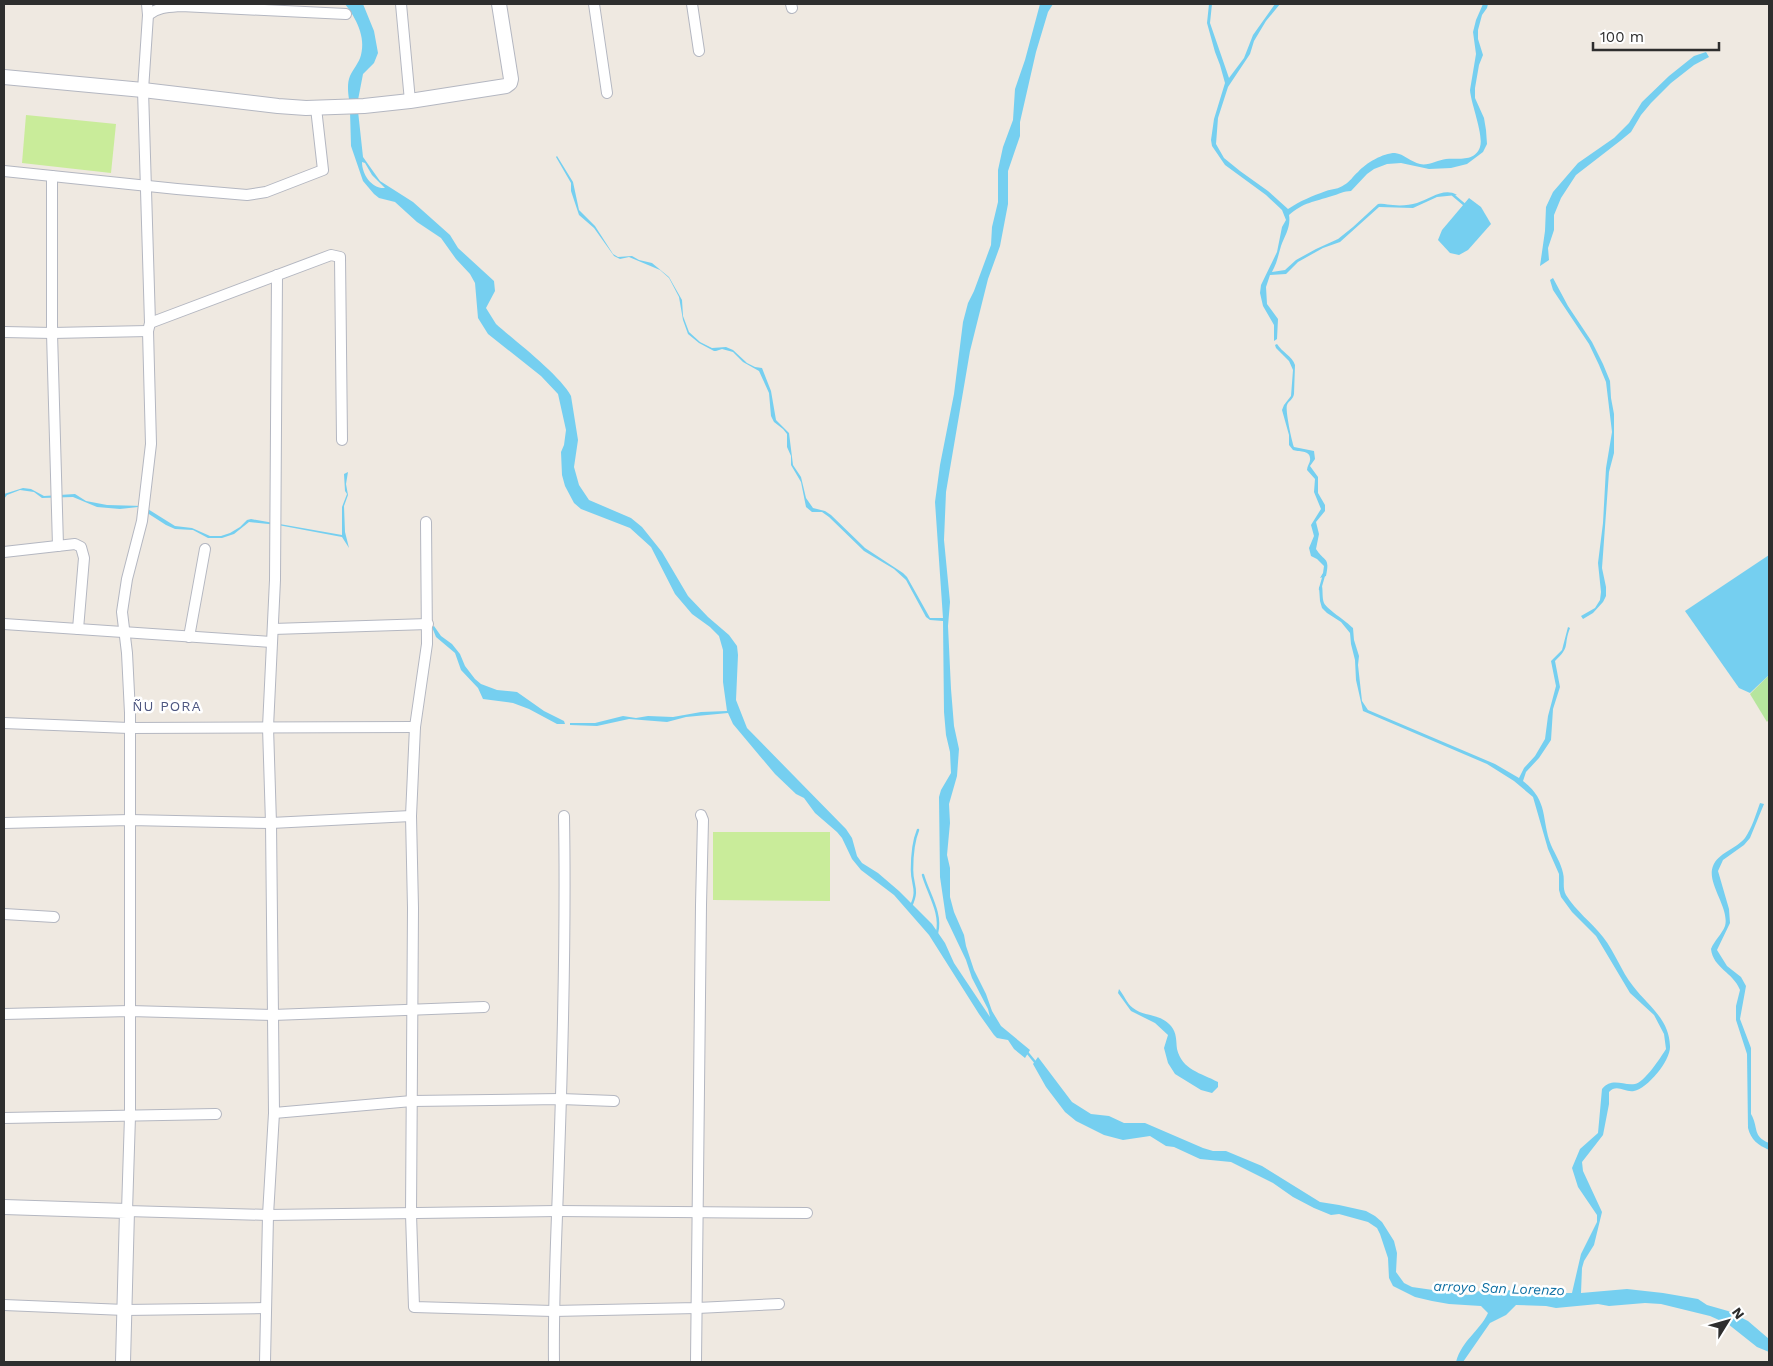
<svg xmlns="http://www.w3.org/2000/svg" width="1773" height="1366" font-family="'Work Sans',sans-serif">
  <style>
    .green { fill: #b6e59e }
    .pitch { fill: #c9ec9a }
    .water { fill: #75cff0; fill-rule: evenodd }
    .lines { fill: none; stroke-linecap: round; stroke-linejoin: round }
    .stream { stroke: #75cff0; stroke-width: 2.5 }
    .street-casing { stroke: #b4b7c1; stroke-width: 12 }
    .secondary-casing { stroke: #b4b7c1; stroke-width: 16 }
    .street { stroke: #fff; stroke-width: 10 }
    .secondary { stroke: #fff; stroke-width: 14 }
    .labels { text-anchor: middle; stroke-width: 5; stroke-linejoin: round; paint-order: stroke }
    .neighbourhood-label { font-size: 14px; letter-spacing: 1px; fill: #4d5680; stroke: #fff }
    .water-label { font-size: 14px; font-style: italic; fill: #0d6fa3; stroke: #fff }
  </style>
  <rect width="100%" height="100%" fill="#efe9e1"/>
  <!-- green -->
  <path class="green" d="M1769,675V719L1767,722L1750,694Z"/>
  <!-- pitch -->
  <g class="pitch">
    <path d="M26,115L116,124L111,173L22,163Z"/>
    <path d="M713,832H830V901L713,900Z"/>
  </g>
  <!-- water -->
  <g class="water">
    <path d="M345,4H363L374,31L378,53L374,63L363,74L358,100L349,99C348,92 347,83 350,76C353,69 359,63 361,55C366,37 356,18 345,4Z"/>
    <path d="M1040,4H1053L1048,12L1036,52L1020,122V136L1008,171V204L1000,246L988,279L970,351L946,492L944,540L950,602L948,626L951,689L954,726L959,749L957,776L949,804L950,823L947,855L950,868V897L954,912L964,935L966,946L974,970L986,994L992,1011L1001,1026L1030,1050L1025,1058L1014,1049L1008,1040L997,1038L994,1035L979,1014L929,935L894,895L861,870L852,859L842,838L837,832L815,813L804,798L796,794L775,774L733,724L728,713L686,717L667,722L629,719L597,726L570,725V723H595L623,716L636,718L648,716L673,717L701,712L727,711L723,682V650L719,636L710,627L692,614L675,594L651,547L630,528L581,509L574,503L565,486L562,475L561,452L564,445L566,430L558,394L541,376L488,334L478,318L475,283L470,274L456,259L441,238L417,222L395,202L379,198L374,194L363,181L351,146L350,111H358L363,157L380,181L413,202L450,235L458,248L494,281L495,291L486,308L496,324C515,341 560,375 571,396L578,440L574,467L579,485L589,500L631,518L642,527L662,552L688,596L708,617L729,635L737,646L738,655L736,700L747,728L846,829L852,838L857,856L862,863L878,873L899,891L932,924L945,943L954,963L990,1017L988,1009L972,978L966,960L946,918L940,877L939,797L941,790L951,773L950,752L946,735L944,712L943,621L930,620L926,617L906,580L894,569L864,551L829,517L822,512H812L806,507L801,482L791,465V456L787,447V434L783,429L774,422L771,416L769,393L759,371L743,362L733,352L722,349L716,351H714L699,343L688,334L683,320L679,297L669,278L660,270L629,257L620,259L614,256L594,228L579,215L571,191V183L556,157L557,156L573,182L579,210L595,226L613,254L618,257L632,256L639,260L652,263L669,277L682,300L683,316L689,332L700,342L712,348L726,347L733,350L747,363L755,367L762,368L771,391L776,420L789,433L793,465L801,477L806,498L813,508L825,511L831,515L865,548L903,573L907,577L930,618H943L935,502L940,465L954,394L963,322L968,303L974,291L991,245L992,227L998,202V170L1003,147L1013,120L1015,89L1025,60ZM362,162L365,163L372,175L385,188C372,189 362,175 362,162Z"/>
    <path d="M1209,4H1212L1210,23L1229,78L1244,58L1253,35L1275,4H1280L1266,21L1254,41L1250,54L1228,87L1218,118L1216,144L1224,158L1240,171L1268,191L1288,209C1300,201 1312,196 1326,191C1332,189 1339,189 1344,185C1350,182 1353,176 1358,172C1366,163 1383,153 1395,153C1404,154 1411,162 1420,164C1428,166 1438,160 1446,159C1458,158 1475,162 1480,147C1484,135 1471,104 1470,90L1476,54L1473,32L1476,20L1483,4H1488L1487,8L1482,15L1478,30V39L1483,55L1479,65L1475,88V98L1484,118L1486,130L1487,144L1483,152L1467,164L1451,168L1429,169L1401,163L1387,164L1374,169L1367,174L1351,191C1344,191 1339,194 1332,196C1314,202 1304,202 1289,215C1291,227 1285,235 1281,246C1278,256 1277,263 1272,272L1285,270L1296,260L1316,249L1338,239L1353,227L1378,204C1384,203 1388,205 1393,205C1401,206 1410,205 1417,203C1430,199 1444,187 1457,195L1437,197L1413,208L1379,207L1340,242L1323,248L1298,262L1286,274L1270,275L1266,287L1267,304L1278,319L1277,339L1274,341V325L1263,306L1260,293L1261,285L1277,252L1282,227L1286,220L1282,210L1266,195L1225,165L1212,146L1211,140L1214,119L1225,83L1220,65L1215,52L1207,23Z"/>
    <path d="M1706,52L1709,57L1694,65L1671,83L1651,103L1641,115L1631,132L1620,141L1576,175L1561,198L1554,215V230L1548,248L1549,260L1540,266L1545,231L1546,207L1553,192L1578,163L1614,138L1629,123L1642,102L1669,76L1694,56Z"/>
    <path d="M1469,198L1481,207L1491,224L1468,250L1459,255L1450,253L1438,240L1442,230Z"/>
    <path d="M1553,278L1568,306L1592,342L1603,364L1610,381L1611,398L1614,414V453L1609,472L1602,568L1606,587V596L1603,602L1593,613L1583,619L1581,616L1595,608L1600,600L1601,592L1598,563L1603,523L1606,468L1612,432L1606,382L1599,365L1589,344L1553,290L1550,280Z"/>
    <path d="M1277,344C1282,352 1292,356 1295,365L1294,394C1293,400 1289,400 1287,405C1285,410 1292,442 1294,447L1314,451L1315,459L1310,466L1318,477V493L1325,505V511L1316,522L1319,534L1316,549C1325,563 1330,556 1326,576L1320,578L1323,573L1324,566L1317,559L1311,556L1309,548L1314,536L1311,525L1321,509L1314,492L1315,479L1307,470C1307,466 1311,462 1310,458C1310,450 1298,452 1293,450L1289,445V435L1282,410L1284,405L1291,396L1293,370L1289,361L1276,348L1275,345Z"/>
    <path d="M348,472L346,484L348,495L344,506L345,532L349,548L342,537L278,525L249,522L234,534L222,538H208L193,530L175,529L166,525L138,507L120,509L97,507L73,497L42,498L34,492L20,490L7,495L4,499V494L23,488L31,489L44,496L75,494L86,501L107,505L143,506L175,526L192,528L210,536H221L230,533L240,527L247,520L251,519L342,535V507L347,494L345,491L344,474Z"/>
    <path d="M1769,555V675L1750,693L1739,688L1685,611Z"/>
    <path d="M1322,586C1323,591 1322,598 1324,603C1327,609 1346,621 1353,628L1354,640L1359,656L1358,665L1362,701L1368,710L1495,764L1519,778L1524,768L1535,756L1545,739L1548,716L1556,686L1551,661L1562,650L1568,627L1570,628C1563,646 1571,646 1555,661L1560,687L1553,709L1551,740L1539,758L1526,772L1523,781C1549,801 1541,819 1551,845C1555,854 1561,863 1563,873C1565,880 1562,888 1566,895C1576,911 1591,922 1603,937C1615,952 1621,971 1633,986C1648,1006 1669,1018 1670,1046C1671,1060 1648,1088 1634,1091C1625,1093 1617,1083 1609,1092V1104L1603,1135L1582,1162L1583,1171L1602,1212L1594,1245L1584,1261L1582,1268L1581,1293L1627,1289L1663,1293L1698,1299L1707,1305L1728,1311L1748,1321L1769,1339V1352L1757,1347L1728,1324L1710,1316L1661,1304L1645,1303L1609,1306L1598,1304L1556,1308L1546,1306L1516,1305L1506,1315L1490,1323L1463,1362H1456C1462,1340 1479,1332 1488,1313L1481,1306L1449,1304L1432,1301L1415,1297L1393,1286L1389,1278L1388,1258L1380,1234L1377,1228L1368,1222L1339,1214L1331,1215L1314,1208L1293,1197L1273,1183L1231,1162L1200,1159L1174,1147L1166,1146L1150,1136L1123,1140L1104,1135L1076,1121L1065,1112L1046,1087L1033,1064L1038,1057L1072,1102L1091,1114L1109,1116L1124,1123H1145L1203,1148L1213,1151H1226L1262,1166L1320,1202L1339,1205L1366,1211L1375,1216L1382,1222L1394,1241L1397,1253L1396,1272L1404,1283L1412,1287L1468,1295L1479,1291L1526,1290L1546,1293H1572L1581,1254L1597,1222V1215L1578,1187L1572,1168L1580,1149L1598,1133L1602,1089C1612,1077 1623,1086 1635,1084C1644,1083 1661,1057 1666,1049L1664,1034L1654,1015L1630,993L1596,936L1572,912L1561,897L1559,890V874L1548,849L1533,797L1514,781L1487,764L1363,711L1356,680L1355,660L1351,644L1350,633L1341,622L1327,613L1322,608L1320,601L1319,587Z"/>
    <path d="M434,626L441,636L452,644L460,654L465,666L475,679L481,684L497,690L517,692L544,711L564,721L565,724H557L529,709L513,703L483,699L478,688L461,670L455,653L436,637L432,627Z"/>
    <path d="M1760,803L1764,804L1750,838L1744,845L1723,860L1718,871L1729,909L1730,923L1717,950L1727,966L1741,977L1746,986L1740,1019L1751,1048V1114C1759,1128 1752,1136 1769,1143V1150C1758,1145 1751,1140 1748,1128L1747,1054L1736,1020V1006L1740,990C1733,972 1713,968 1711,949C1714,941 1722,934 1725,926C1730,908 1706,883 1713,866C1718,853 1736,849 1745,838C1752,828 1756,814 1760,803Z"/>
    <path d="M1119,989C1124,995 1127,1004 1133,1008C1144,1017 1160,1013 1171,1026C1177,1033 1176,1041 1177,1049C1182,1070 1201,1073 1218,1082V1087L1212,1093L1201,1090L1175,1074L1168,1063L1164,1048L1168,1035L1155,1023L1131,1011L1118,993Z"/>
  </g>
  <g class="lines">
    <!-- stream -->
    <g class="stream">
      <path d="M1453,195L1466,206"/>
      <path d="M1320,589L1324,575"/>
      <path d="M923,875C928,893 942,913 937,933"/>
      <path d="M911,906C919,889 912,886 912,870C912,858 913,842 918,830"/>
      <path d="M1026,1051L1035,1062"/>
    </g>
    <!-- street casing -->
    <g class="street-casing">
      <g id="street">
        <path d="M147,4L148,15L143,90L150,323L148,331L151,444L142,521L127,579L122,612L127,653L130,713V1116L127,1211L268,1215L557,1211L807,1213"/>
        <path d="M401,4L410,101"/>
        <path d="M594,4L607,93"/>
        <path d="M692,4L699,51"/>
        <path d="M791,4L792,8"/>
        <path d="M148,15C158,7 169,7 181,6L346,14"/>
        <path d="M4,171L177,189L247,195L266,192L323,170L316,108"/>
        <path d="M52,176V333L58,546"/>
        <path d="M150,323L331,255L340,257L342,440"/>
        <path d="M4,332L52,333L148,331"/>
        <path d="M426,522L427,644L415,727L411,816L413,908L411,1214L414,1307L553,1311L697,1308L779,1304"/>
        <path d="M4,552L75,544L81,547L84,558L78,629"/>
        <path d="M4,624L271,642"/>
        <path d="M273,629L428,624"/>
        <path d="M189,637L205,549"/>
        <path d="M4,723L129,728L415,727"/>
        <path d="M4,823L130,820L271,823L411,816"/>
        <path d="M4,914L54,917"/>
        <path d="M4,1014L130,1011L273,1015L484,1007"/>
        <path d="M274,1113L412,1101L561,1099L614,1101"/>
        <path d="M4,1118L216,1114"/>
        <path d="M4,1305L125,1310L266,1308"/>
        <path d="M265,1362L268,1215L274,1113L271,823L268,727L275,580L277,275"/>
        <path d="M554,1362C553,1294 557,1226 559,1158C563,1044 566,930 564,816"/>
        <path d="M696,1362L701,905L703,820L701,815"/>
      </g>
    </g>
    <!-- secondary casing -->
    <g class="secondary-casing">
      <g id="secondary">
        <path d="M4,77L143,90L278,106L306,108L364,106L410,101L506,86L510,83L511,79L499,4"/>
        <path d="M4,1207L127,1211L123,1362"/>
      </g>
    </g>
    <!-- street -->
    <use href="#street" class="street"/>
    <!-- secondary -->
    <use href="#secondary" class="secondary"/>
  </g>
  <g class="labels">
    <!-- neighbourhood labels -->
    <g class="neighbourhood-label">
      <text x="167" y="711">ÑU PORA</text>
    </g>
    <!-- water labels -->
    <g class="water-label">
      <text transform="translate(1499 1288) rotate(2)" y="5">arroyo San Lorenzo</text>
    </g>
  </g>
  <!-- border -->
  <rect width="1773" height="1366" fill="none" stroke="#2e2e2e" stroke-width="10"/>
  <!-- north arrow -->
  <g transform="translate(1728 1321) rotate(53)" stroke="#ffffff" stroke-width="4" paint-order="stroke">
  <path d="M0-4L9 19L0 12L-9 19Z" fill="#2e2e2e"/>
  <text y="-8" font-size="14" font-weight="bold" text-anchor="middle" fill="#2e2e2e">N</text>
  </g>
  <!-- scale -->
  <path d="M1593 42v8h126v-8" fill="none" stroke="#2e2e2e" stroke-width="2.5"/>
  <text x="1600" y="42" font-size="15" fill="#2e2e2e" stroke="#ffffff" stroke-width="4" paint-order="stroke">100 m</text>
</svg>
